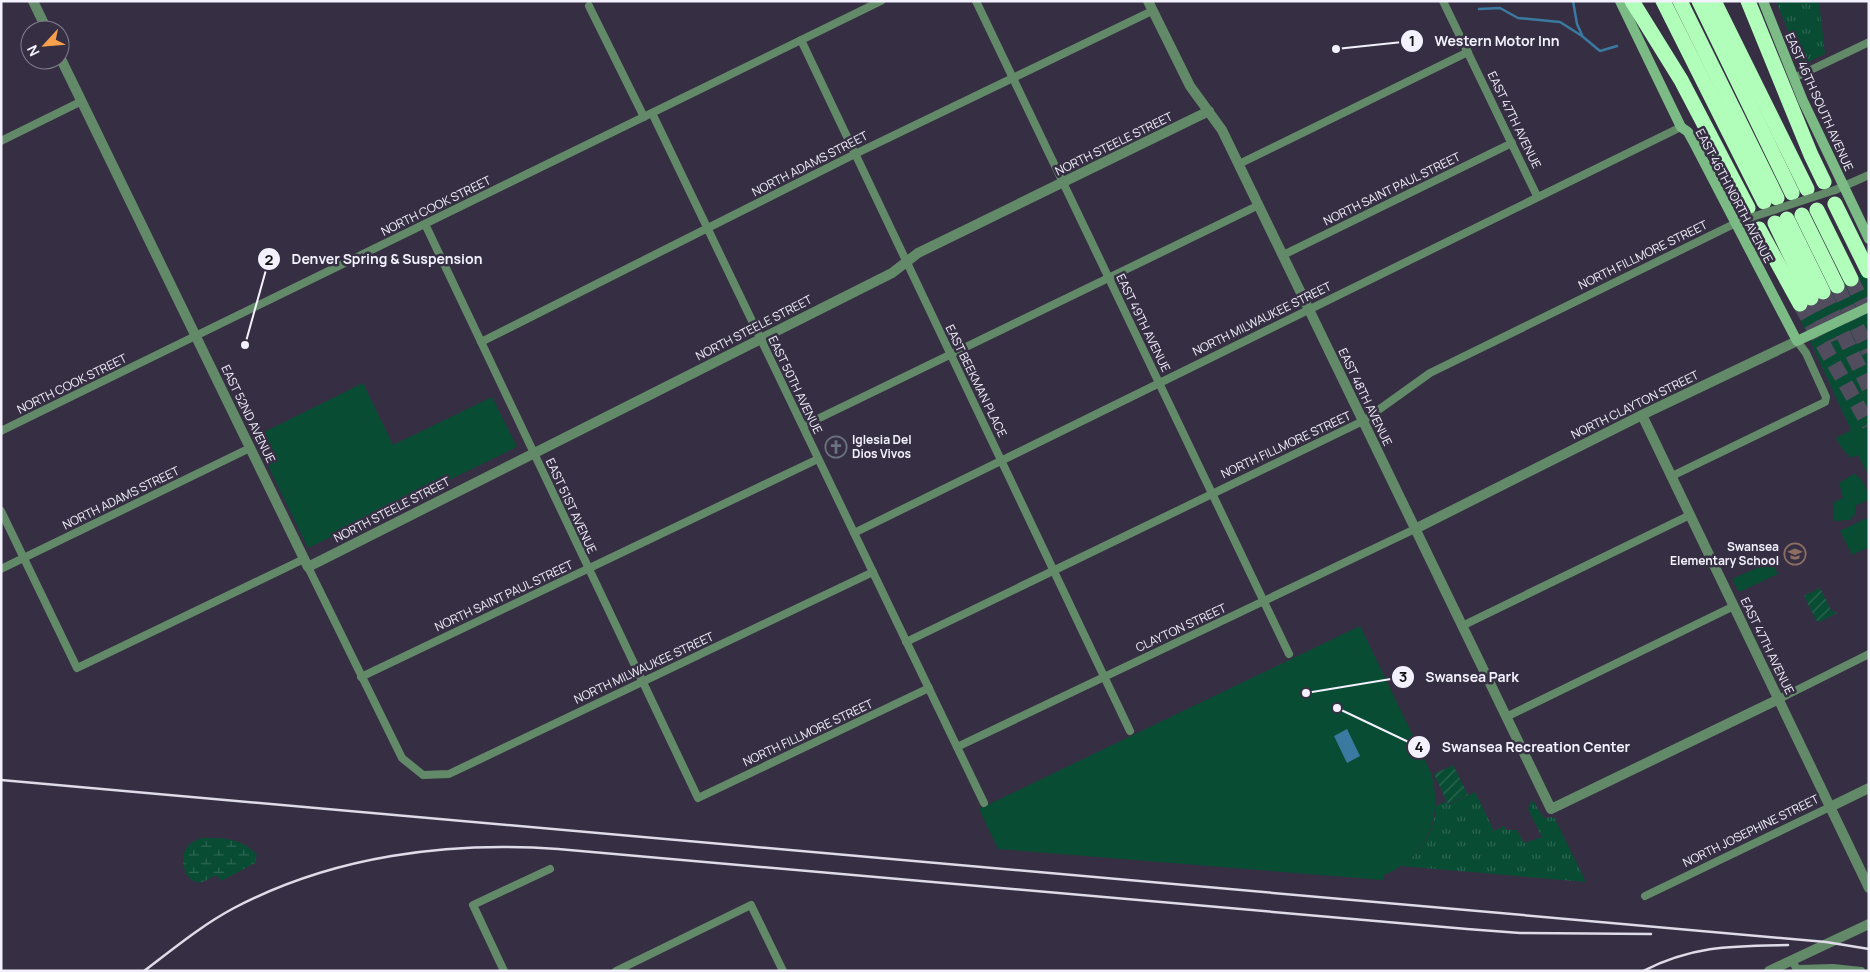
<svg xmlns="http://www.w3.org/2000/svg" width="1870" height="972" font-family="Manrope,sans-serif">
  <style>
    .grass { fill: url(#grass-tufts) }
    .wetland { fill: url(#wetland-marsh) }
    .park { fill: #094c34 }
    .garden { fill: url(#garden-furrows) }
    .water { fill: #3a7aa0 }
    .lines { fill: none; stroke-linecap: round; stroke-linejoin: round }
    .stream { stroke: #3a7aa0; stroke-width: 2.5 }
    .motorway-tunnel { stroke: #524c5f; stroke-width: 15; stroke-dasharray: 15 8; stroke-linecap: butt }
    .minor { stroke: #638a68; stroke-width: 8 }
    .tertiary { stroke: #638a68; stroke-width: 10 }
    .secondary { stroke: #7cbb85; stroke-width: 10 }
    .motorway { stroke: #b0feba; stroke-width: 15 }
    .rail { stroke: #dfdbe9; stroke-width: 2.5 }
    .minor-bridge { stroke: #638a68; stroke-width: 8 }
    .labels { text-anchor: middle; stroke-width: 5; stroke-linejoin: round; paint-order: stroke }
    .street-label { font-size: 12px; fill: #f4f1fe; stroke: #362f43 }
    .poi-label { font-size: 12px; font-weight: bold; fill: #f4f1fe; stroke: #362f43; text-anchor: start }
    .leader { fill: none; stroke: #f4f1fe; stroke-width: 2 }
    .callout-dot { fill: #f4f1fe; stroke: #362f43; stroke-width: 2 }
    .mark-label { font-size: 15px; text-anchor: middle; font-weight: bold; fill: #111 }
    .callout-label { font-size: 14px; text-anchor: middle; font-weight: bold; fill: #f4f1fe; stroke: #362f43; stroke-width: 5; stroke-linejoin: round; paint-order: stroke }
  </style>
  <defs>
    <pattern id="grass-tufts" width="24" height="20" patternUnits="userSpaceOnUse" patternTransform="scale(1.25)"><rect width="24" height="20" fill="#094c34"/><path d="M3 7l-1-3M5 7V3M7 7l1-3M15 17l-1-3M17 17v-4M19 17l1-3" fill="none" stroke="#2d6652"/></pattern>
    <pattern id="wetland-marsh" width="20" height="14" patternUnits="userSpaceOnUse" patternTransform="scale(1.25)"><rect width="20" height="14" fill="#094c34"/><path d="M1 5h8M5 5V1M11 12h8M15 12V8" fill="none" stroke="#2d6652"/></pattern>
    <pattern id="garden-furrows" width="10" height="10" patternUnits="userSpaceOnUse" patternTransform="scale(1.25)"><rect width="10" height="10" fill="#094c34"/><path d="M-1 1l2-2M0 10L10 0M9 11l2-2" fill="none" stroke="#2d6652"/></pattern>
  </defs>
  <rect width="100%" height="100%" fill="#362f43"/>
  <!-- grass -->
  <g class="grass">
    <path d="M1776,1H1819L1825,54L1802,65Z"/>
    <path d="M1475,792L1494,831L1504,826L1506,830H1517L1524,843L1542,837L1528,809L1530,803L1533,801L1544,818L1554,817L1586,882L1401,866C1421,852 1435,831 1436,806L1446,801L1448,805Z"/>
  </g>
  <!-- wetland -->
  <path class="wetland" d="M202,838C224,838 242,838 257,855L255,863L221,881L216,875C212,877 206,881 202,882C184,885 178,856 188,846C191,842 197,840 202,838Z"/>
  <!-- park -->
  <g class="park">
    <path d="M1869,271V477L1858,455L1851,458L1841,447L1836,438L1851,430L1794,306Z"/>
    <path d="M363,383L393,445L492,397L517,447L308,548L254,437Z"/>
    <path d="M1854,474C1863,478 1869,491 1868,500L1855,506V514L1850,520L1834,521V502L1843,498L1839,483Z"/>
    <path d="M1869,517V547L1852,555L1840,531Z"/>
    <path d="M1768,563L1773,565L1778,574L1739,592L1732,579Z"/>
    <path d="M1360,626L1431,773C1444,817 1426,857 1384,875L1383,880L998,849L979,809Z"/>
  </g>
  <!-- garden -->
  <g class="garden">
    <path d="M1820,588L1832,612L1835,611L1837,613L1819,622L1816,620L1804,596Z"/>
    <path d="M1453,765L1468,795L1448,804L1434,774Z"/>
  </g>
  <!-- water -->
  <path class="water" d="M1347,729L1360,756L1347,763L1334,736Z"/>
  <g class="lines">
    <!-- stream -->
    <g class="stream">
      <path d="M1573,1L1577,24L1582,35"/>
      <path d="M1479,9L1500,8L1518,18L1560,22L1582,36L1600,51L1617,46"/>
    </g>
    <!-- motorway-tunnel -->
    <g class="motorway-tunnel">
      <path d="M1851,279L1869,317"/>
      <path d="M1837,286L1869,352"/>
      <path d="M1823,292L1869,388"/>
      <path d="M1811,298L1832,342"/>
      <path d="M1800,304L1869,425"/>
    </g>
    <!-- minor -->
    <g class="minor">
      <path d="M976,1L1289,654"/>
      <path d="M1443,1L1537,196"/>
      <path d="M589,6L644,117"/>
      <path d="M801,40L1130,731"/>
      <path d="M1794,78L1869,42"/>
      <path d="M652,113L984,803"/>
      <path d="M1,141L82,101"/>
      <path d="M1239,164L1468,52"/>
      <path d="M1835,190L1869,175"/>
      <path d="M425,224L698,798L929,688"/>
      <path d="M1283,255L1512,143"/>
      <path d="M481,342L855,154L1152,11"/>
      <path d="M803,426L1259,205"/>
      <path d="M1,431L881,1"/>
      <path d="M1672,476L1825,402L1826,397L1806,353L1797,341"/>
      <path d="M1,511L77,668L304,559"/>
      <path d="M854,533L1681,127"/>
      <path d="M308,567L402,758L423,775L449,774L873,572"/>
      <path d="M1,569L250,448"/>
      <path d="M1462,626L1690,515"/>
      <path d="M906,642L1363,421L1430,373L1740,221"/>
      <path d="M361,677L818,459"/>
      <path d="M1779,699L1869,654"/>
      <path d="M1506,717L1734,606"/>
      <path d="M957,747L1415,529"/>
      <path d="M1645,896L1830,807"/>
      <path d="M1792,960L1796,968L1799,969L1833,968L1861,971"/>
      <path d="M504,971L473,905L550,869"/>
      <path d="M616,971L751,905L783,971"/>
    </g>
    <!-- tertiary -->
    <g class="tertiary">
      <path d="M33,1L47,30"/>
      <path d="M1148,1L1190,86L1222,130L1551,809L1779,699"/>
      <path d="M60,57L308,567L892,273L918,253L1209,111"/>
      <path d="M1642,415L1869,888"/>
      <path d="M1415,529L1646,413L1797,341"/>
      <path d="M1830,807L1869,788"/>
      <path d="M1769,971L1869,924"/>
    </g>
    <!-- secondary -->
    <g class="secondary">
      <path d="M1620,1L1681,127L1688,132L1693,141L1797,341L1869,307"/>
      <path d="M1763,1L1803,101L1869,239"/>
    </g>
    <!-- motorway -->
    <g class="motorway">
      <path d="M1632,1L1681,80L1748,208"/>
      <path d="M1663,1L1764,202"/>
      <path d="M1680,1L1777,198"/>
      <path d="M1699,1L1792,193"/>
      <path d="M1714,1L1807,189"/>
      <path d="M1748,1L1811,155L1824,182"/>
      <path d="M1835,204L1868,271"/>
      <path d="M1817,210L1851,279"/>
      <path d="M1802,215L1837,286"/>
      <path d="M1787,219L1823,292"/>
      <path d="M1775,223L1811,298"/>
      <path d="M1759,229L1800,304"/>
    </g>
    <!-- rail -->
    <g class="rail">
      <path d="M1,780L1826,942L1869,949"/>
      <path d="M144,971C173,949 202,925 234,908C333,856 447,841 558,849L1467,929L1520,933L1651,934"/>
      <path d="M1643,971C1694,945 1733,946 1788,945"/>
    </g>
    <!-- minor-bridge -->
    <path class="minor-bridge" d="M1743,220L1835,190"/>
  </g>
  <!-- icons -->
  <defs>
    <g id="church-ring" transform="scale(1.125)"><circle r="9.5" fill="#362f43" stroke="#6b7280" stroke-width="1.5"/><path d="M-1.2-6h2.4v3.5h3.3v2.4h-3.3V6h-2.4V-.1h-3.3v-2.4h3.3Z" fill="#6b7280"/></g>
    <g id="school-ring" transform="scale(1.125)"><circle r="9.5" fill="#362f43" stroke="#8d6e63" stroke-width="1.5"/><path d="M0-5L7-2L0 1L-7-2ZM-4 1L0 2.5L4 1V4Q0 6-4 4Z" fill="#8d6e63"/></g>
  </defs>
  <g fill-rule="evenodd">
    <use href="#church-ring" x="836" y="447"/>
    <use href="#school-ring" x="1795" y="554"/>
  </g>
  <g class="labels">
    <!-- street labels -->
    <g class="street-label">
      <text transform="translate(1819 102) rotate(66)" y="4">EAST 46TH SOUTH AVENUE</text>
      <text transform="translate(1514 120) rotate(64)" y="4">EAST 47TH AVENUE</text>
      <text transform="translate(1114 144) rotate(-26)" y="4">NORTH STEELE STREET</text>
      <text transform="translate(810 164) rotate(-27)" y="4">NORTH ADAMS STREET</text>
      <text transform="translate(1392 189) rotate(-26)" y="4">NORTH SAINT PAUL STREET</text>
      <text transform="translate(1734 196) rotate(62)" y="4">EAST 46TH NORTH AVENUE</text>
      <text transform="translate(436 206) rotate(-26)" y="4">NORTH COOK STREET</text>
      <text transform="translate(1643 255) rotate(-26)" y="4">NORTH FILLMORE STREET</text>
      <text transform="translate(1262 319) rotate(-26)" y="4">NORTH MILWAUKEE STREET</text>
      <text transform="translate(1143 323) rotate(64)" y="4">EAST 49TH AVENUE</text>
      <text transform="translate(754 328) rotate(-27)" y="4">NORTH STEELE STREET</text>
      <text transform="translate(976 381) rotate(64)" y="4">EAST BEEKMAN PLACE</text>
      <text transform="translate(72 384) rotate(-26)" y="4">NORTH COOK STREET</text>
      <text transform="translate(795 385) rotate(64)" y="4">EAST 50TH AVENUE</text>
      <text transform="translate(1365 397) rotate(64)" y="4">EAST 48TH AVENUE</text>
      <text transform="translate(1635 405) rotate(-26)" y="4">NORTH CLAYTON STREET</text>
      <text transform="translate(248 414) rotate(64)" y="4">EAST 52ND AVENUE</text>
      <text transform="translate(1286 445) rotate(-25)" y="4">NORTH FILLMORE STREET</text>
      <text transform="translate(121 498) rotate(-26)" y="4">NORTH ADAMS STREET</text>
      <text transform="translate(571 506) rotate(65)" y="4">EAST 51ST AVENUE</text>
      <text transform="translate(392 510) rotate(-27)" y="4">NORTH STEELE STREET</text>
      <text transform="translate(504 596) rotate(-25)" y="4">NORTH SAINT PAUL STREET</text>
      <text transform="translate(1181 628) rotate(-25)" y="4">CLAYTON STREET</text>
      <text transform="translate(1767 646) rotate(64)" y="4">EAST 47TH AVENUE</text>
      <text transform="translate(644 668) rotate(-25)" y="4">NORTH MILWAUKEE STREET</text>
      <text transform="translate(808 733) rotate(-25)" y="4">NORTH FILLMORE STREET</text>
      <text transform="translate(1751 831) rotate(-26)" y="4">NORTH JOSEPHINE STREET</text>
    </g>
    <!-- poi labels -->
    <g class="poi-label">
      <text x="852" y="444">Iglesia Del<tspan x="852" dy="14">Dios Vivos</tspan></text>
      <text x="1779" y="551" text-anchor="end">Swansea<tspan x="1779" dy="14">Elementary School</tspan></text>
    </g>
  </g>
  <!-- callouts -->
  <path class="leader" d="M1336 49L1412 41M245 345L269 259M1306 693L1403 677M1337 708L1419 747"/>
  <g class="callout-dot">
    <circle cx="1336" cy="49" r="5"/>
    <circle cx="245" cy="345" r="5"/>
    <circle cx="1306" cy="693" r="5"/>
    <circle cx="1337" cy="708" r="5"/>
    <circle cx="1412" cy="41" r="12"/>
    <circle cx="269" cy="259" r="12"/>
    <circle cx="1403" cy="677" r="12"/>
    <circle cx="1419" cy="747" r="12"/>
  </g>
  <g class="mark-label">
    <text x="1412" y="46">1</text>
    <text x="269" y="265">2</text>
    <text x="1403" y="682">3</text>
    <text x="1419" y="752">4</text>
  </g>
  <g class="callout-label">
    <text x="1497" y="46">Western Motor Inn</text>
    <text x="387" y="264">Denver Spring &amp; Suspension</text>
    <text x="1472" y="682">Swansea Park</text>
    <text x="1536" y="752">Swansea Recreation Center</text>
  </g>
  <!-- border -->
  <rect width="1870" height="972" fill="none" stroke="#f4f1fe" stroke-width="5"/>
  <!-- north arrow -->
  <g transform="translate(45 45) rotate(244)"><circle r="24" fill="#362f43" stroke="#827d8e"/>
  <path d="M0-4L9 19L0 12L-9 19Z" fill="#f9a04c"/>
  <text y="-8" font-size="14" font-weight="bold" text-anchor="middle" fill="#f4f1fe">N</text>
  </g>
</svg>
